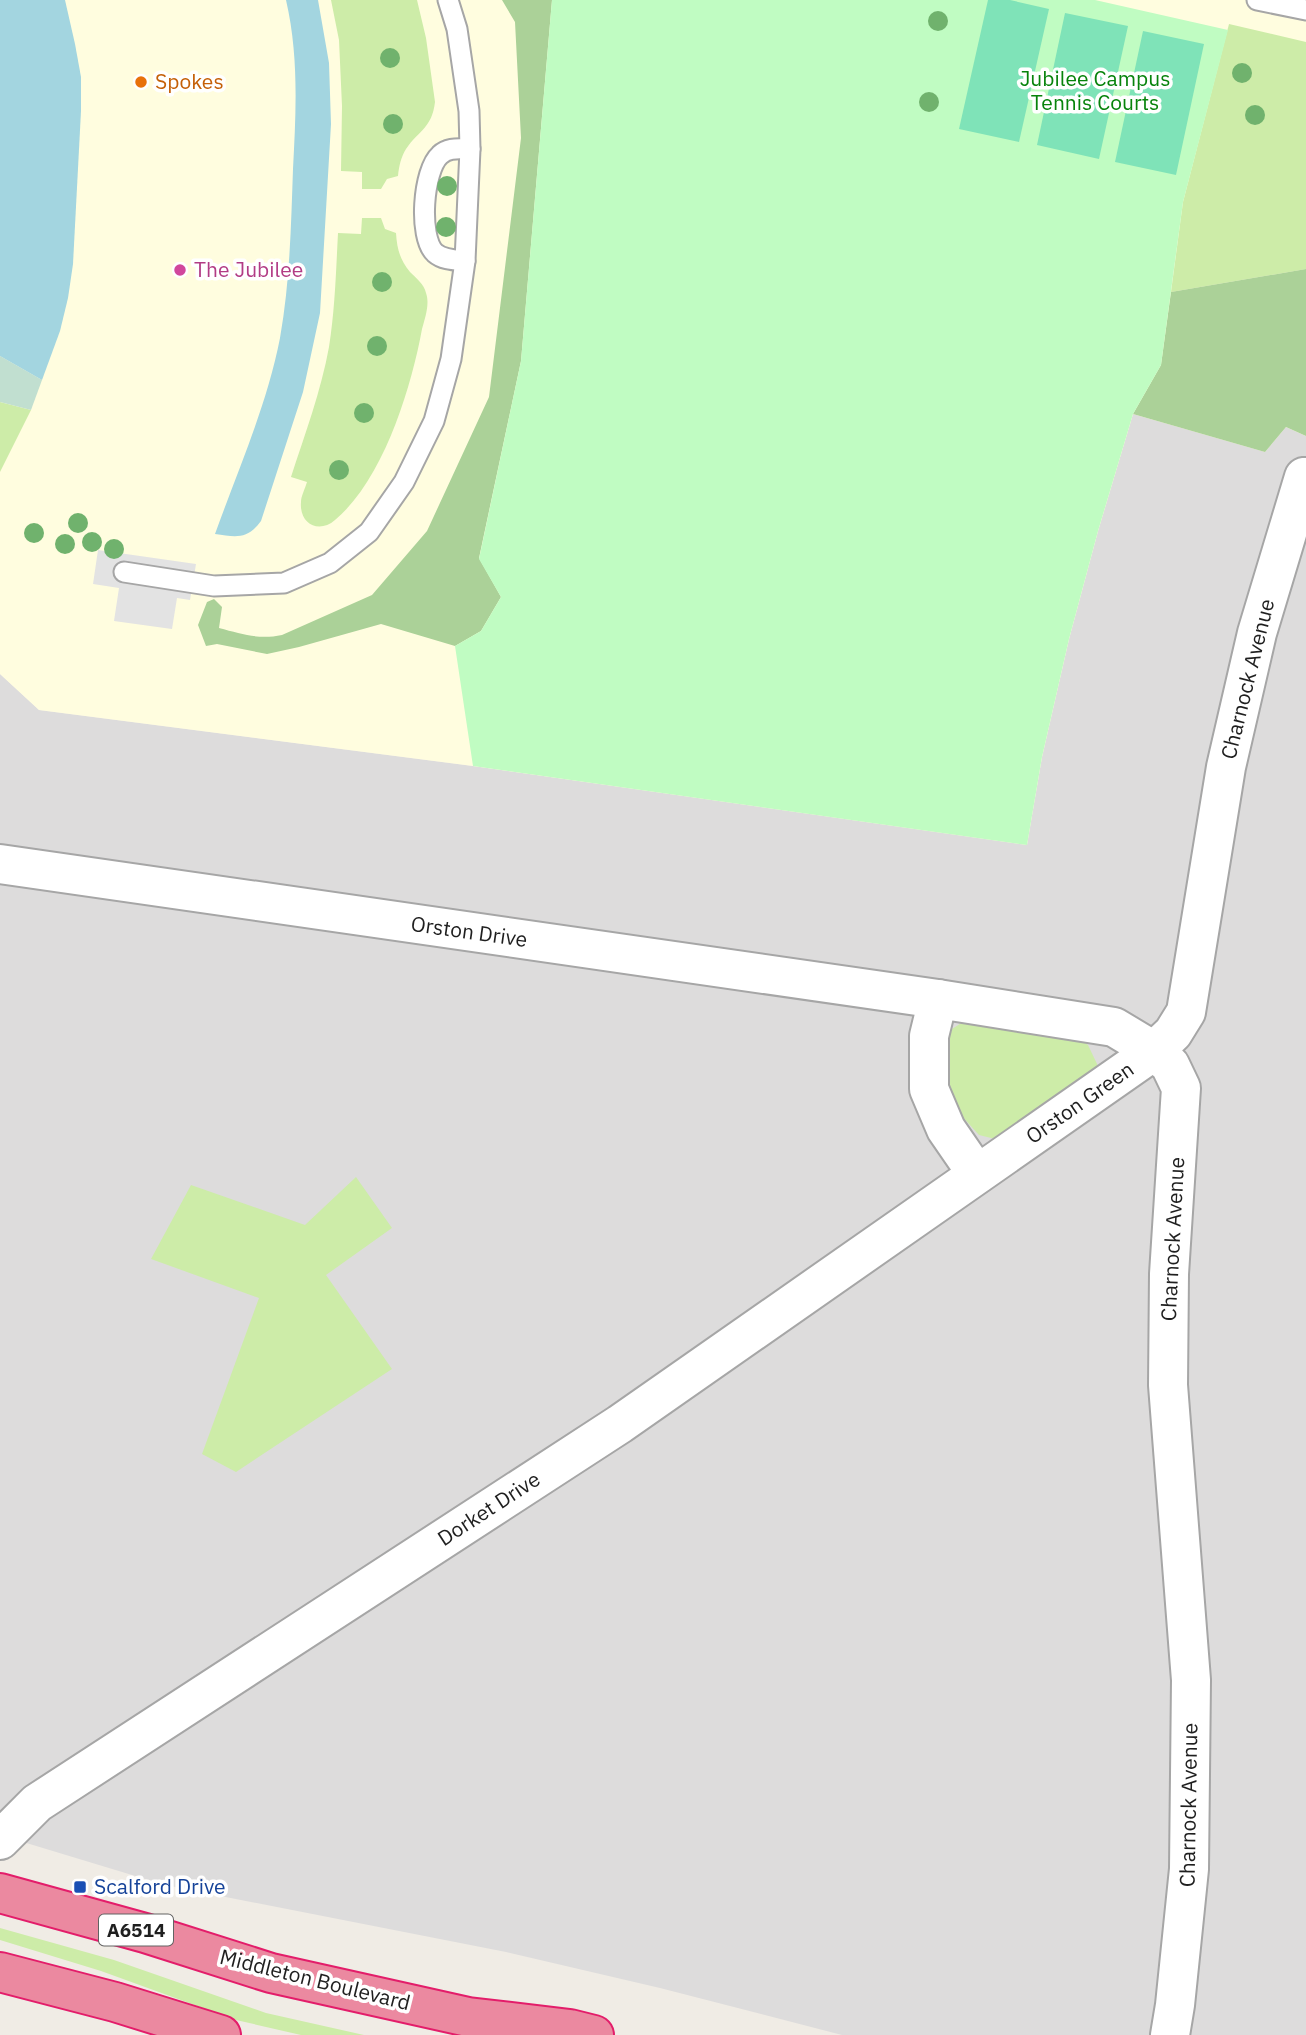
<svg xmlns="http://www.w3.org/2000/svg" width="1306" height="2035" font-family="'IBM Plex Sans',sans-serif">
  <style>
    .residential { fill: #dddcdc }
    .education { fill: #fffddf }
    .grass { fill: #cdeca8 }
    .forest { fill: #abd198 }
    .wetland { fill: #c1dfd0 }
    .park { fill: #c0fcc2 }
    .pitch { fill: #7fe3b8 }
    .parking { fill: #e3e3e3 }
    .water { fill: #a3d5e0 }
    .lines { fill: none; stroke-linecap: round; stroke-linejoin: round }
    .lane-casing { stroke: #a6a6a6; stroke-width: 23 }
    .street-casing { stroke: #a6a6a6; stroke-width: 42 }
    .highway-casing { stroke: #e31d6a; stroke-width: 42 }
    .lane { stroke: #fff; stroke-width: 19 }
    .street { stroke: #fff; stroke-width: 38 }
    .highway { stroke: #eb89a0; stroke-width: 38 }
    .tree { fill: #70b26d }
    .food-dot { fill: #e8710a; stroke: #fff; stroke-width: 2.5 }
    .hotel-dot { fill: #d1479c; stroke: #fff; stroke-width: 2.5 }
    .transit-dot { fill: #1a4fb4; stroke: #fff; stroke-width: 2.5 }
    .labels { text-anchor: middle; stroke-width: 7; stroke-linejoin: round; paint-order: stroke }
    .shield { fill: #fff; stroke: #626262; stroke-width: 2 }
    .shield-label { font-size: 19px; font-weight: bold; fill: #1f1f1f }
    .park-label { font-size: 21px; fill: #07830b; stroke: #fff }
    .food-label { font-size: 21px; fill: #c56008; stroke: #fff; text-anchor: start }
    .hotel-label { font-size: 21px; fill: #b23c85; stroke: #fff; text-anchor: start }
    .street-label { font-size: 21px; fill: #1f1f1f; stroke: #fff }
    .transit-label { font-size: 21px; fill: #164399; stroke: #fff; text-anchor: start }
  </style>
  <rect width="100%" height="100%" fill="#f0ece5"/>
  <!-- residential -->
  <path class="residential" d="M1133,414L1265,451L1286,427L1306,436V2035H842L660,1988L506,1952L165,1885L0,1835V674L39,710L473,766L1027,844L1042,757L1069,639L1098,531Z"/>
  <!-- education -->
  <path class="education" d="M0,0H1306V436L1286,427L1265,452L1133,414L1098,531L1069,639L1042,757L1027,845L473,766L39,710L0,674Z"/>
  <!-- grass -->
  <g class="grass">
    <path d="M331,0H417L426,38L435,102C432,128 419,130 406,149C401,157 399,166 398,176L387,179L381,189H362V172L341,171L342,106L339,40Z"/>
    <path d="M1229,24L1306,42V269L1171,292L1183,202Z"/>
    <path d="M362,218H381L385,229L396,233C397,249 400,260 410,272C416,278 424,284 426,293C430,304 425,318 422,329C411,389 383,480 335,520C319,534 299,524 301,502C301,496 305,489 307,482L291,477C305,434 321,391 329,347C335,309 336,271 338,233L361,234Z"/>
    <path d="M0,402L31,410L0,472Z"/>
    <path d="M966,1020L1077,1037L1088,1045L1098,1066L995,1139L979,1135L969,1124L961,1115L948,1084L947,1041L949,1034L952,1029Z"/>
    <path d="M356,1177L392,1228L326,1275L392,1369L236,1472L202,1454L259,1298L151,1259L191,1185L305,1225Z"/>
    <path d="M0,1928L114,1960L266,2013L364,2035H301L236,2020L101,1971L0,1940Z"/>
  </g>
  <!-- forest -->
  <g class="forest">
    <path d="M502,0H552L521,361L479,558L501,597L481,631L455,646L381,624L299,647L267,654L217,644L206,646L198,625L207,602L214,599L222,607L219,628C242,634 259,640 282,635L372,595L427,531L489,397L521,138L515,22Z"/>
    <path d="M1306,269V436L1286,427L1265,452L1133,414L1161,365L1171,292Z"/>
  </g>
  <!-- wetland -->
  <path class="wetland" d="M0,356L42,380L31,410L0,402Z"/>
  <!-- park -->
  <path class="park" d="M552,0H1095L1228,30L1183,202L1161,365L1133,414L1098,531L1069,639L1042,757L1027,845L473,766L455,646L481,631L501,597L479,559L521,361Z"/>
  <!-- pitch -->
  <g class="pitch">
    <path d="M988,0H1010L1049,9L1019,142L959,129Z"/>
    <path d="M1065,13L1128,26L1099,159L1037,145Z"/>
    <path d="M1143,31L1204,44L1176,175L1115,162Z"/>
  </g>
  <!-- parking -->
  <path class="parking" d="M98,550L196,564L190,600L177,598L172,629L114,621L119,588L93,584Z"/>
  <!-- water -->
  <g class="water">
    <path d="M0,0H65L75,44L81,77V111L73,264L68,298L60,331L42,380L0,356Z"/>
    <path d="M286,0H318L329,63L331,124L320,313L303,392L261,521C247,540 236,537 215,534C238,470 267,405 280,338C290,282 291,225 293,169C296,112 299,56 286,0Z"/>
  </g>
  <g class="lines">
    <!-- lane casing -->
    <g class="lane-casing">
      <g id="lane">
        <path d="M1257,0L1306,10"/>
        <path d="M465,261C455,260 443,260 435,253C418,237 423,170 440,155C448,147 459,149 470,149"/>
        <path d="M124,572L214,586L284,583L330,563L369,532L404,482L434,421L451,359L465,261L470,149L469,111L457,29L448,0"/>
      </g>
    </g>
    <!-- street casing -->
    <g class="street-casing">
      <g id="street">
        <path d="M0,864L938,999L1114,1027L1154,1051L1170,1065L1181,1088L1169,1274L1168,1385L1191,1680L1189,1869L1175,2005L1170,2035"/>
        <path d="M938,999L929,1036V1089L946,1129L977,1174"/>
        <path d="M0,1840L37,1803L620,1424L1154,1051L1173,1033L1186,1012L1226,767L1257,633L1304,477"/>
      </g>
    </g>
    <!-- highway casing -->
    <g class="highway-casing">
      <g id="highway">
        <path d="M0,1893L145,1933L271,1973L468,2017L570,2029L594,2035"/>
        <path d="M0,1972L115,2002L221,2035"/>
      </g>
    </g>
    <!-- lane -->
    <use href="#lane" class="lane"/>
    <!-- street -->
    <use href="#street" class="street"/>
    <!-- highway -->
    <use href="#highway" class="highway"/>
  </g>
  <!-- trees -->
  <g class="tree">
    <circle cx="938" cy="21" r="10"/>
    <circle cx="390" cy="58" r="10"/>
    <circle cx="1242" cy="73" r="10"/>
    <circle cx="929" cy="102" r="10"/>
    <circle cx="1255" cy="115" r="10"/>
    <circle cx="393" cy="124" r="10"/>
    <circle cx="447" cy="186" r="10"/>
    <circle cx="446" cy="227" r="10"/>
    <circle cx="382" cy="282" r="10"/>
    <circle cx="377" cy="346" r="10"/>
    <circle cx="364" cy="413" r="10"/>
    <circle cx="339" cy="470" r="10"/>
    <circle cx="78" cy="523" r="10"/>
    <circle cx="34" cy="533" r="10"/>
    <circle cx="92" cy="542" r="10"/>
    <circle cx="65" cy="544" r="10"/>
    <circle cx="114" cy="549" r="10"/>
  </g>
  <!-- markers -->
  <circle class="food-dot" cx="141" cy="82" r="7"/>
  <circle class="hotel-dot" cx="180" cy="270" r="7"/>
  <rect class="transit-dot" x="73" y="1880" width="14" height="14" rx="3.5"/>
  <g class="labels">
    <!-- shield labels -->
    <rect class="shield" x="99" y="1914.5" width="74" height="31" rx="5"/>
    <g class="shield-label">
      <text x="136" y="1937">A6514</text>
    </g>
    <!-- park labels -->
    <g class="park-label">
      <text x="1095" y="86">Jubilee Campus<tspan x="1095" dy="24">Tennis Courts</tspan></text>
    </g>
    <!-- food labels -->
    <g class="food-label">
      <text x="155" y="89">Spokes</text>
    </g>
    <!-- hotel labels -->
    <g class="hotel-label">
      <text x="194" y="277">The Jubilee</text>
    </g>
    <!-- street labels -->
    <g class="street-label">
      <text transform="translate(1248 679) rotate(-76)" y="7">Charnock Avenue</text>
      <text transform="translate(469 932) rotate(8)" y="7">Orston Drive</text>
      <text transform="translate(1080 1103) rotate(-35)" y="7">Orston Green</text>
      <text transform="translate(1173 1239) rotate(-87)" y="7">Charnock Avenue</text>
      <text transform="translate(489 1509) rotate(-33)" y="7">Dorket Drive</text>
      <text transform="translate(1189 1805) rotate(-89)" y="7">Charnock Avenue</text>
      <text transform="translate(315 1980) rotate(14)" y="7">Middleton Boulevard</text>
    </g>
    <!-- transit labels -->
    <g class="transit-label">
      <text x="94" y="1894">Scalford Drive</text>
    </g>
  </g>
</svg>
